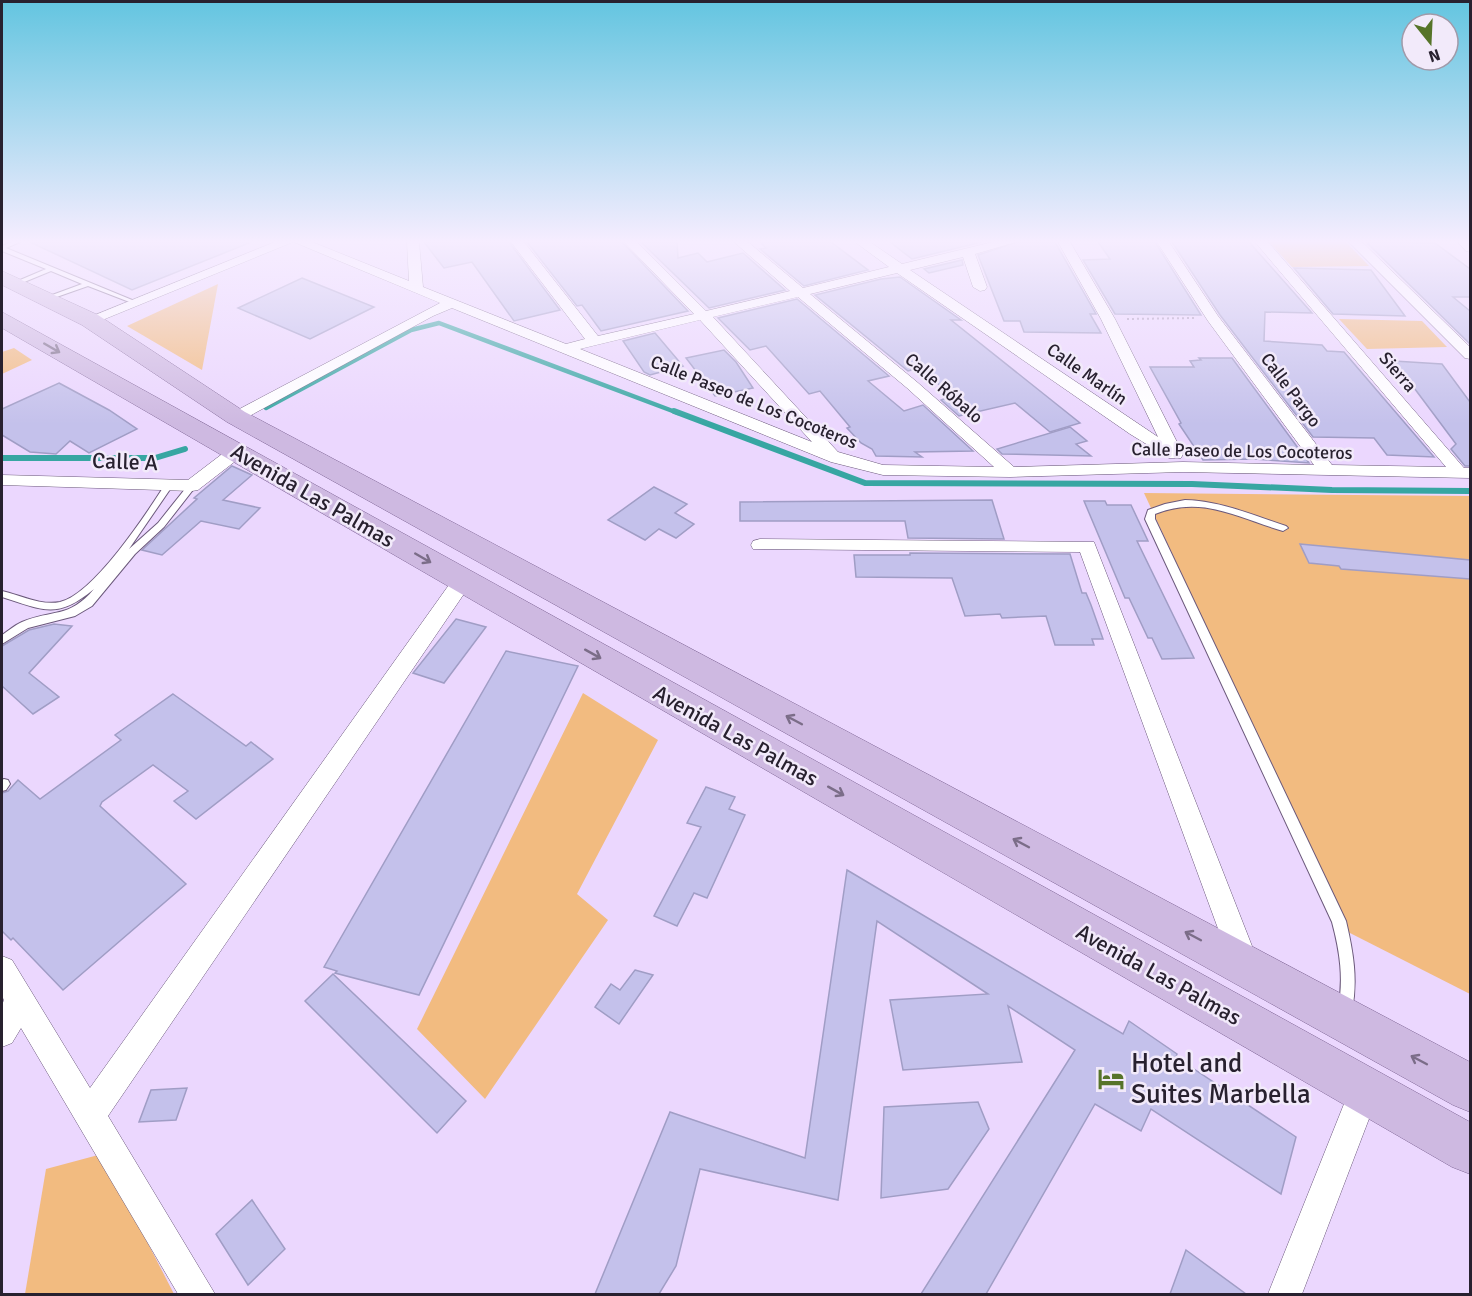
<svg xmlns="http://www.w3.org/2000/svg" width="1472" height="1296" font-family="Signika,sans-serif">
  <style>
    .green { fill: #f2bb80 }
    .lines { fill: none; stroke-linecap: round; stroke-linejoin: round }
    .stream-far1 { stroke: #37a6a2; stroke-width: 4.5 }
    .stream { stroke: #37a6a2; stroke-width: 6 }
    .building { fill: #c4c1eb; stroke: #a09dc5; stroke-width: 1.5 }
    .lane-casing { stroke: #6b597b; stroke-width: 2 }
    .street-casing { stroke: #6b597b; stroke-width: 1 }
    .primary-casing { stroke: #7f6696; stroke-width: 1 }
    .path { stroke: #a999b8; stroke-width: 2; stroke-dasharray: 2 3; stroke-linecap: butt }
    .lane { fill: #fff; fill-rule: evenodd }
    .street { fill: #fff; fill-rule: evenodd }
    .primary { fill: #ceb9e1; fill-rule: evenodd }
    .oneway { stroke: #7b6d88 }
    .labels { text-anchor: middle; stroke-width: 5; stroke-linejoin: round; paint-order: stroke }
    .far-street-label { font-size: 18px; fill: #28212f; stroke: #f2eafa }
    .street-label { font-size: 22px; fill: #28212f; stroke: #f2eafa }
    .near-poi-label { font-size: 27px; fill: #28212f; stroke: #f2eafa; text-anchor: start }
  </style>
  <rect width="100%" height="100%" fill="#ebd7fe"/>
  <!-- green -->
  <g class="green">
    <path d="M1269,242H1346L1369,266L1292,267Z"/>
    <path d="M218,284L202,370L127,326Z"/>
    <path d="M1339,319L1422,321L1447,347L1367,349Z"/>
    <path d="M14,348L32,360L2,374V352Z"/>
    <path d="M1144,493L1470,496V994L1348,932Z"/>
    <path d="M583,693L658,740L577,894L608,920L485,1099L417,1029Z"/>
    <path d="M102,1154L174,1294H25L46,1169Z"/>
  </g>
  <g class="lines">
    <!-- stream-far1 -->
    <path class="stream-far1" d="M266,408L411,330L439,323L678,413"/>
    <!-- stream -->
    <g class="stream">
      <path d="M674,411L865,483L1192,484L1332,490L1470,491"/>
      <path d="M2,458H155L185,449"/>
    </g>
  </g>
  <!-- building -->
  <g class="building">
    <path d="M30,242H249V243L132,290Z"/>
    <path d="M424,242H509L560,310L514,321L472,262L444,268Z"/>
    <path d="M527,242H622L688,311L601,331L582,305L577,306Z"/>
    <path d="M641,242H677L678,258L698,253L707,262L743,253L785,290L709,308Z"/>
    <path d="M760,242H831L868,270L804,286L760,249L766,248Z"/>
    <path d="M890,242H982L912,259Z"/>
    <path d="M1018,242H1055L1096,314H1090L1101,333L1024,332L1020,321H1004L978,255Z"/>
    <path d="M1098,242H1155L1201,315L1115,314L1083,260L1110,259Z"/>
    <path d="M1172,242H1249L1312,313L1265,312L1264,341L1322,345L1327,351L1344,352L1434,457L1387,455L1374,438L1313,437L1220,315Z"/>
    <path d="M1366,242L1435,243L1470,269V297H1453L1470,311V344Z"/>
    <path d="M962,260L963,265L929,273L924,269Z"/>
    <path d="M1294,268L1371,270L1405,316L1333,314Z"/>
    <path d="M900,277L961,320H951L1080,423L1050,432L1015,403L959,416L941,400L952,396L920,368L908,371L815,295L881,279Z"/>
    <path d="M302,278L374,307L310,339L238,308Z"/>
    <path d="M797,299L889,376L868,381L904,411L923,405L973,451L915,452L922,457L876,456L872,449L861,443L847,428L850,427L820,391L809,394L766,346L750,350L718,318Z"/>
    <path d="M655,333L683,366L650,375L644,372L623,341Z"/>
    <path d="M724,350L736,362L753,388L715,396L686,358Z"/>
    <path d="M1199,358H1232L1309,463L1254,459L1203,460L1179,424L1181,423L1150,367H1194L1190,361L1201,360Z"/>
    <path d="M1394,361L1442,364L1470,402V466H1465L1451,449L1456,444Z"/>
    <path d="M59,383L109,410L137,429L89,453L70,441L56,454L30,452L2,435V409Z"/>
    <path d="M1070,427L1087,441L1076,444L1091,456L1002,454L997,449Z"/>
    <path d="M232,466L252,475L223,500L260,508L239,529L201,521L162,555L142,550L197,499L194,498Z"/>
    <path d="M654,487L687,504L675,513L694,524L676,538L659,529L645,540L608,520Z"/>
    <path d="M992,500L1004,539L908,538L905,521H740V502Z"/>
    <path d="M1084,501H1105L1107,505H1131L1148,541H1137L1194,658L1162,659L1152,638H1148L1129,598H1125Z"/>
    <path d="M1300,544L1470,560V579L1341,569L1339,566L1309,563Z"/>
    <path d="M910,553L1070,554L1082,593H1086L1091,605L1103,639H1092L1094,645H1055L1046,616L1002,618L1000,614L965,616L952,578L856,577L854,555H910Z"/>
    <path d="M456,619L486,627L444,683L413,673Z"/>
    <path d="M54,624L72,626L29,673L59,697L33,714L2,686V646L29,630Z"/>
    <path d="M506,651L578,666L419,995L335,973L337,971L324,967Z"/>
    <path d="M173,694L246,746L251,742L273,759L196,819L174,801L188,791L153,765L102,802L100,806L186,884L63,990L13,938L11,940L2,931V793L8,791L18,780L40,799L121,740L115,735Z"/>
    <path d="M706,787L735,797L729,809L745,815L707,898L694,893L677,926L654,916L701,827L687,823Z"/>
    <path d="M847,870L1123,1034L1129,1021L1177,1054L1176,1057L1296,1137L1281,1194L1151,1109L1141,1131L1095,1104L986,1294H921L1075,1050L1008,1006L1022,1062L903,1070L890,1000L988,994L877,921L838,1200L700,1169L676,1266L659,1294H595L670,1112L805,1158Z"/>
    <path d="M635,970L653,975L619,1024L595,1007L611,984L620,990Z"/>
    <path d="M333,974L466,1101L437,1133L305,1001Z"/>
    <path d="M187,1088L176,1120L139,1122L151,1090Z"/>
    <path d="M978,1102L989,1129L948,1189L881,1198L884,1107Z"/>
    <path d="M252,1200L285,1249L248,1285L216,1234Z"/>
    <path d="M1186,1250L1246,1294H1170Z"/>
  </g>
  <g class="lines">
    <!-- lane casing -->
    <g class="lane-casing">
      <g id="lane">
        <path d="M11,242H20L6,248L137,302L132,303L88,286L48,300H44V298L82,284L51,271L17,285H13V283L46,269L2,251V246Z"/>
        <path d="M169,482L173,485L129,549L158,523L189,484H195L196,486L164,527L135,554L92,606L75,616L28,628L2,644V635C8,631 15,625 22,622C52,609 69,619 94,589C57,620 43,610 2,597V591C20,595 41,606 60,602C94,594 147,513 166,483Z"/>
        <path d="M1185,500C1221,501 1252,515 1286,526L1288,528L1283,531C1238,518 1203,495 1155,514V519L1346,921C1353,951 1358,979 1352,1010L1350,1015L1345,1017L1340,1015L1338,1010C1344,979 1340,952 1332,922L1145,519L1148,510L1165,504Z"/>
        <path d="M4,779L8,780L10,784L6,790L2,791V780Z"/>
      </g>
    </g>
    <!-- street casing -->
    <g class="street-casing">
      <g id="street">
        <path d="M275,242H293L95,323H85L83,320Z"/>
        <path d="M294,242H312L409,281L407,242H419L423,287L566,344L585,339L511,242H524L598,336L694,314L624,242H637L706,311L790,291L734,242H748L803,288L889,267L855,242H870L902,264L993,242H1016L975,254L987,287L985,290L980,291L973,287L963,257L910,270L1158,437L1101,319L1058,242H1070L1115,319L1183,454L1181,458H1169L1130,434L897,273L810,294L917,382L1014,467L1183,462L1314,465L1208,321L1157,242H1169L1218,316L1332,465L1446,467L1255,242H1268L1464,468H1470V478L1183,472L1010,477L883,475L831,462L452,308L433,316L242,420H230L228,417L230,414L440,303ZM798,297L907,388L994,467L883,465L838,452L713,317ZM700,320L812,442L580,349Z"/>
        <path d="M1349,242H1362L1470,347V359L1465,358Z"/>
        <path d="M1458,242H1470V252L1466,251Z"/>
        <path d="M236,447L242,448L244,452L242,456L198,490L192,491L2,485V475L188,480L230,448Z"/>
        <path d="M760,539L1094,542L1259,964L1255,974L1245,978L1235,974L1231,964L1080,552L753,549L751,545L753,541Z"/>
        <path d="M463,573L470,575L473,580L470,585L108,1116L215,1294H178L21,1028L12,1043L2,1047V1005L4,1000L2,996V956L12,960L90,1088L456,575Z"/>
        <path d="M1365,1075L1376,1079L1380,1090L1302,1294H1268L1354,1079Z"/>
      </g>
    </g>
    <!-- primary casing -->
    <g class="primary-casing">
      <g id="primary">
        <path d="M2,271L98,315L245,412L1470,1062V1112L1453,1105L227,422L82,325L2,285Z"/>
        <path d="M2,312L1470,1122V1174L1452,1167L2,328Z"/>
      </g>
    </g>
    <!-- path -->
    <path class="path" d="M1127,319L1194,318"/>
    <!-- lane -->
    <use href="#lane" class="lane"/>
    <!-- street -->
    <use href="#street" class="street"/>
    <!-- primary -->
    <use href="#primary" class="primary"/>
  </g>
  <!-- one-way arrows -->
  <defs><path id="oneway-shaft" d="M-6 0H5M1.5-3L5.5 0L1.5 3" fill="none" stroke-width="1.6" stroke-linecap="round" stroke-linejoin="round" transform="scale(1.5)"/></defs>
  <g class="oneway">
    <use href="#oneway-shaft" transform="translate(52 348) rotate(30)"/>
    <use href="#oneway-shaft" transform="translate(423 558) rotate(30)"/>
    <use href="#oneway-shaft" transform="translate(593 654) rotate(29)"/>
    <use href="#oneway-shaft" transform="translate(794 720) rotate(-152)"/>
    <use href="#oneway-shaft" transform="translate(836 791) rotate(29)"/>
    <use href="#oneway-shaft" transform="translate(1021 843) rotate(-152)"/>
    <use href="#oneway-shaft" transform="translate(1193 936) rotate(-152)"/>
    <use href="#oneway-shaft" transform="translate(1419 1060) rotate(-152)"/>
  </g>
  <!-- sky -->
  <linearGradient id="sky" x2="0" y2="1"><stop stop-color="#63c5e0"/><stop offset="0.57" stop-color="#f6edff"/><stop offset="1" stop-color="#f6edff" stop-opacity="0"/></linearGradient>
  <rect width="1472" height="424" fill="url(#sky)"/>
  <!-- icons -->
  <defs>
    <g id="hotel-bare" transform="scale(2.07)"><path d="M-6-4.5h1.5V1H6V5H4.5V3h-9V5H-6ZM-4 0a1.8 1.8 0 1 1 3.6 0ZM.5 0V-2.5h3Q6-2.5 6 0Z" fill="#567429" stroke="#f2eafa" stroke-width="2.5" paint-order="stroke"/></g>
  </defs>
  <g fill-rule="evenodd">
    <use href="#hotel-bare" x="1111" y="1079"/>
  </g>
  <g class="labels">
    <!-- far-street labels -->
    <g class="far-street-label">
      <text transform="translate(1398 372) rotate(49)" y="6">Sierra</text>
      <text transform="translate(1087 374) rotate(35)" y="6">Calle Marlín</text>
      <text transform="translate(944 388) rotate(41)" y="6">Calle Róbalo</text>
      <text transform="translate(1291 390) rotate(53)" y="6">Calle Pargo</text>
      <text transform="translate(754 402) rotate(22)" y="6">Calle Paseo de Los Cocoteros</text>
      <text transform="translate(1242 451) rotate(1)" y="6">Calle Paseo de Los Cocoteros</text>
    </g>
    <!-- street labels -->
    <g class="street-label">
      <text transform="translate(125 461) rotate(2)" y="8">Calle A</text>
      <text transform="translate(313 495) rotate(30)" y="8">Avenida Las Palmas</text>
      <text transform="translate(736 735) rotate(29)" y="8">Avenida Las Palmas</text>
      <text transform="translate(1159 974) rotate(29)" y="8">Avenida Las Palmas</text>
    </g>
    <!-- near-poi labels -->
    <g class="near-poi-label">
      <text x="1131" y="1072">Hotel and<tspan x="1131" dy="31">Suites Marbella</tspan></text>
    </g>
  </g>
  <!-- border -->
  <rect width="1472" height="1296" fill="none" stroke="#28212f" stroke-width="6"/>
  <!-- north arrow -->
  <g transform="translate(1430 42) rotate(162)"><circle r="28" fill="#f2eafa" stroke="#a19aa9" stroke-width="1.5"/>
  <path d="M0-4.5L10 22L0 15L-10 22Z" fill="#567429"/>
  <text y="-9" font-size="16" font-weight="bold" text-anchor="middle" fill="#28212f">N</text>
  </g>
</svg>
